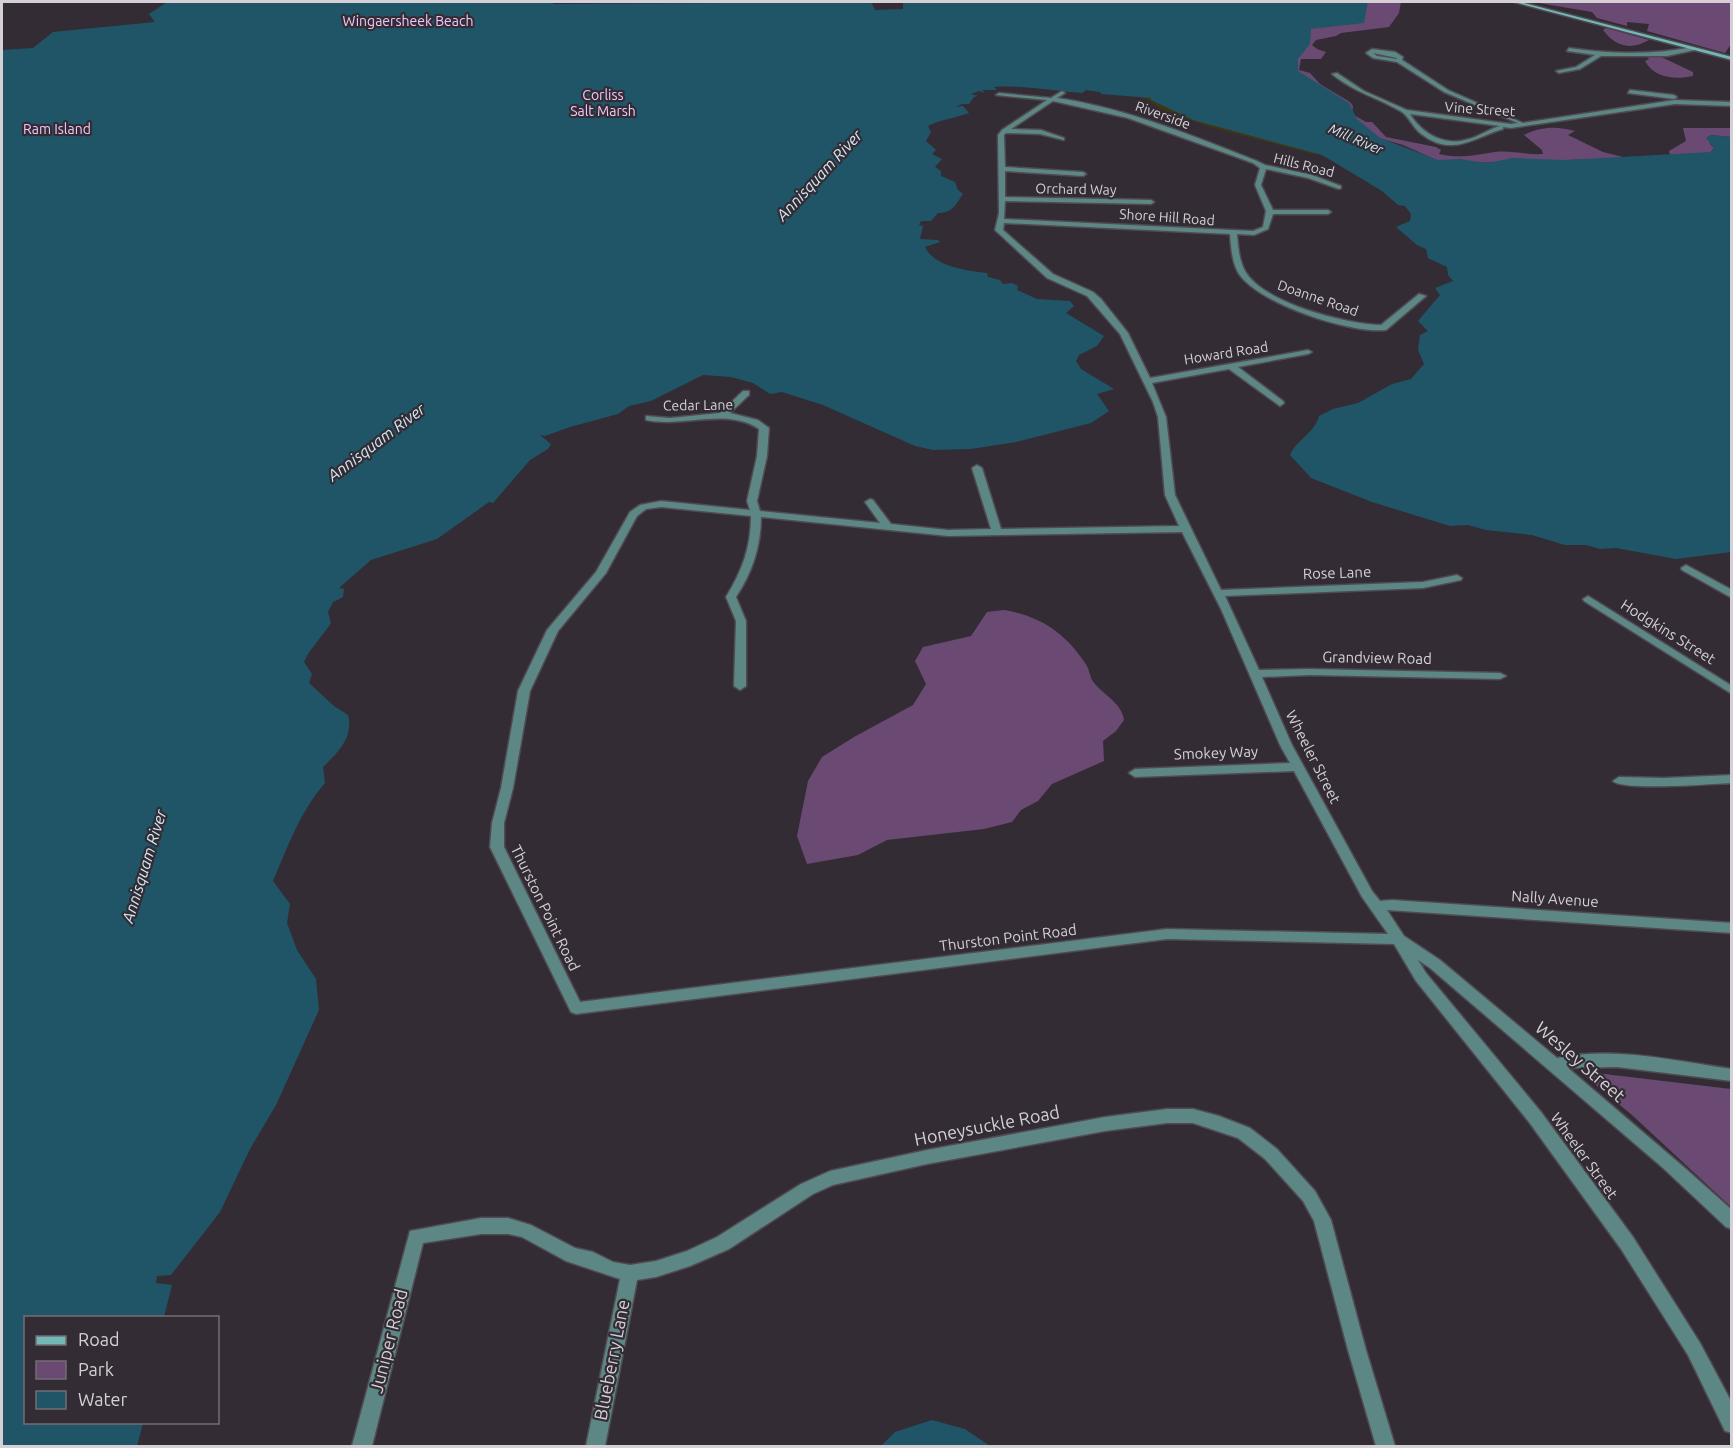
<svg xmlns="http://www.w3.org/2000/svg" width="1733" height="1448" font-family="Ubuntu,sans-serif">
  <style>
    .green { fill: #6a4a72 }
    .sand { fill: #3f3616 }
    .water { fill: #205567 }
    .lines { fill: none; stroke-linecap: round; stroke-linejoin: round }
    .minor-casing { stroke: #504a52; stroke-width: 3 }
    .secondary-casing { stroke: #504a52; stroke-width: 3 }
    .minor { fill: #5c8785; fill-rule: evenodd }
    .secondary { fill: #72b8b6; fill-rule: evenodd }
    .labels { text-anchor: middle; stroke-width: 4.5; stroke-linejoin: round; paint-order: stroke }
    .far-park-label { font-size: 14px; fill: #efc7fa; stroke: #332c35 }
    .far-street-label { font-size: 14px; fill: #d4d0d5; stroke: #332c35 }
    .far-water-label { font-size: 14px; font-style: italic; fill: #d2e9f2; stroke: #332c35 }
    .street-label { font-size: 15px; fill: #d4d0d5; stroke: #332c35 }
    .water-label { font-size: 16px; font-style: italic; fill: #d2e9f2; stroke: #332c35 }
    .near-street-label { font-size: 18px; fill: #d4d0d5; stroke: #332c35 }
  </style>
  <rect width="100%" height="100%" fill="#332c35"/>
  <!-- green -->
  <g class="green">
    <path d="M1080,2H1401L1399,13L1389,27L1341,33L1336,36L1316,40L1312,45L1317,49L1326,52L1321,59H1301L1299,70L1310,73L1320,84L1350,102L1353,106L1352,114L1366,122H1372L1386,137L1436,147L1441,150L1439,154C1459,159 1475,155 1495,152C1511,150 1527,155 1543,154L1542,150L1524,135C1540,126 1559,126 1575,131L1568,135L1603,152L1627,158L1536,161L1513,158L1499,162L1477,163L1459,159L1441,162L1403,145L1368,135Z"/>
    <path d="M1533,2H1731V44L1725,53L1647,31L1649,24L1627,22V26L1597,18L1592,12Z"/>
    <path d="M1606,28L1649,40C1630,51 1615,46 1603,30Z"/>
    <path d="M1655,54L1693,72V76C1675,80 1654,78 1645,61L1649,59L1646,55Z"/>
    <path d="M1683,128H1731V137L1710,135V144L1714,148L1710,153L1670,155L1669,151L1686,141Z"/>
    <path d="M1004,610C1041,616 1067,634 1087,666C1089,670 1090,676 1092,680C1101,694 1122,702 1124,720L1116,731L1103,741L1104,761L1052,784L1038,801L1021,810L1012,822L984,829L887,840L858,855L807,864L797,836L808,781L822,757L854,737L913,705L926,684L915,661L923,647L971,636L987,612Z"/>
    <path d="M1579,1071L1731,1089V1207L1632,1115Z"/>
  </g>
  <!-- sand -->
  <path class="sand" d="M1140,93L1325,153L1313,154L1209,127L1161,109L1148,100L1135,96Z"/>
  <!-- water -->
  <g class="water">
    <path d="M167,2H553V4L871,2L875,10L903,9V2H1368L1364,23L1311,29L1310,44L1298,59V71L1349,103L1357,119L1380,138L1438,160L1459,159L1487,163L1513,158L1566,160L1711,152L1714,148L1706,138L1710,135L1731,137V552L1676,559L1616,548L1600,549L1586,545H1565L1532,535L1486,530L1468,525L1450,526L1372,502L1311,478L1290,455C1297,439 1314,434 1319,416L1333,409L1358,403L1392,384L1411,379L1424,364L1418,350L1420,335L1428,331L1418,321L1440,295L1435,288L1453,281L1448,275L1447,267L1428,258L1426,249L1417,245L1396,227L1410,221L1411,214L1405,206L1398,205L1382,191L1322,155L1193,120L1151,100V98L1101,94L1100,92L1086,90L1082,93C1054,91 1022,85 994,87L997,90H982L985,93L979,91L971,94L978,96L974,97L969,104H962L955,107L963,106L969,113C952,119 942,119 928,126L931,132L926,141L936,150L932,154L942,159L935,167L941,171V176L955,182L958,190L963,194C956,204 953,213 938,213L931,221H921L919,225L923,226L920,239L938,240L940,242L925,247C934,267 969,271 987,273L988,277L1000,280L1003,284L1012,283L1018,286L1017,290L1037,299L1070,301L1074,306L1066,313L1104,336L1097,346L1079,355L1076,361L1081,369L1114,389L1097,394L1109,411L1091,423L1016,442L971,449L933,450L915,446L823,405L782,392L770,394L753,383L731,377L703,375L651,401L629,406L618,414L570,427L545,436L540,435L551,444L548,449L530,460L493,503L489,502L437,539L371,560L339,588L344,589L343,597L333,602L328,612L331,623C323,636 310,648 304,662L312,674L309,683L334,706L348,715C354,737 338,753 323,767L325,783C300,812 288,846 273,881L290,904L287,923L297,950L316,979L319,1010L276,1105L250,1149L220,1212L171,1275L157,1276L156,1283L172,1285L164,1317L26,1318V1422L143,1423L137,1446H2V50L33,48L53,32L155,22L149,14Z"/>
    <path d="M932,1420L965,1429L990,1446H881L895,1432Z"/>
  </g>
  <g class="lines">
    <!-- minor casing -->
    <g class="minor-casing">
      <g id="minor">
        <path d="M1693,47L1695,50L1667,56H1601L1580,69L1559,73L1556,71L1576,67L1595,55L1567,51L1569,48C1610,54 1652,55 1693,47Z"/>
        <path d="M1372,49L1395,52L1403,57L1402,60L1448,90L1523,123L1675,100L1732,102V106L1675,104L1511,128L1503,127V129C1472,138 1452,158 1420,133C1413,127 1409,117 1402,112C1379,98 1355,93 1332,74L1337,73L1364,91L1407,110L1511,124L1518,123L1444,92L1397,62L1373,58L1366,53ZM1373,53L1397,58V59L1377,56ZM1410,114L1500,126C1489,129 1480,136 1469,139C1446,147 1422,134 1410,114Z"/>
        <path d="M1630,90L1674,95L1677,97L1674,99L1628,93Z"/>
        <path d="M1062,91L1065,93L1057,98C1126,108 1193,136 1257,161L1265,165L1312,175L1341,186V188L1339,189L1308,178L1266,169L1261,185L1273,210H1328L1331,212L1328,214H1273L1268,229L1254,235L1237,234C1238,246 1239,260 1245,271C1263,303 1346,324 1381,325L1419,294L1426,296L1386,330C1351,334 1259,304 1239,274C1232,263 1231,247 1230,234L1004,223L1003,230L1053,274L1093,292L1101,299L1128,333L1150,378L1308,350L1312,352L1308,354L1238,367L1283,401L1284,403L1280,406L1229,369L1152,383L1166,417L1175,495L1221,590L1423,582L1457,575L1462,578L1461,580L1423,588L1225,596L1259,670L1310,669L1500,673L1506,676L1500,679L1310,675L1262,677L1292,745L1372,891L1380,901L1392,900L1732,923V933L1387,910L1404,936L1440,960L1557,1058C1614,1046 1675,1061 1732,1069V1081L1617,1067L1568,1068L1686,1169L1732,1210V1229L1726,1227L1662,1167L1430,968L1418,960L1426,973L1541,1112L1633,1237L1700,1343L1732,1403V1433L1725,1431L1688,1355L1621,1249L1529,1122L1416,981L1394,944L1167,939L576,1014L571,1012L569,1008L490,847L492,823L501,788L518,691L547,630L596,572L630,512L640,505L661,501L750,510L747,501L757,456L759,429C726,407 683,428 646,420V416L670,418L720,413L743,391H749V395L730,413L758,420L769,428L767,456L757,501L760,511L880,523L865,502L870,499L873,500L891,524L948,530L991,529L972,468L977,465L982,468L1001,529L1179,526L1165,495L1158,417L1153,402L1120,334L1087,296L1047,278L995,230L999,213L998,135L1002,130L1047,100L996,95L999,93L1051,98ZM1053,101L1128,118L1253,163L1260,168L1255,185L1266,211L1263,227L1253,231L1004,219L1005,201L1151,204L1154,202L1151,200L1005,197V171L1083,176L1086,174L1083,172L1005,167L1004,135L1006,133L1040,134L1064,140V138L1041,130L1011,129ZM661,507L751,516C751,547 742,571 726,597L736,621L734,686L740,690L746,686V621L736,597C752,573 761,546 761,517L948,536L1182,532L1221,609L1280,745L1290,763L1135,769L1129,773L1135,777L1294,771L1362,897L1388,934L1167,929L580,1002L504,847V823L513,788L530,691L558,631L606,573L637,516L646,509Z"/>
        <path d="M1686,565L1732,590V598L1682,570L1681,568Z"/>
        <path d="M1588,596L1732,686V694L1584,601L1583,599Z"/>
        <path d="M1732,775V783C1712,784 1622,791 1613,781L1619,777L1664,778Z"/>
        <path d="M1167,1109H1193L1219,1116L1250,1128L1277,1149L1315,1191L1331,1220L1366,1350L1395,1446H1376L1348,1350L1314,1221L1303,1201L1265,1159L1238,1138L1193,1123H1167L1105,1131L927,1164L833,1185L813,1194L729,1249L690,1266L656,1277L637,1280L605,1446H586L620,1279L566,1261L522,1237L508,1234H481L423,1243L372,1446H352L410,1231L481,1218H508L531,1225L575,1248L593,1252L613,1262L630,1265L656,1261L687,1251L717,1237L801,1184L830,1171L927,1150L1105,1117Z"/>
      </g>
    </g>
    <!-- secondary casing -->
    <g class="secondary-casing">
      <path id="secondary" d="M1514,2H1520L1732,57V60Z"/>
    </g>
    <!-- minor -->
    <use href="#minor" class="minor"/>
    <!-- secondary -->
    <use href="#secondary" class="secondary"/>
  </g>
  <g class="labels">
    <!-- far-park labels -->
    <g class="far-park-label">
      <text x="408" y="26">Wingaersheek Beach</text>
      <text x="603" y="100">Corliss<tspan x="603" dy="16">Salt Marsh</tspan></text>
      <text x="57" y="134">Ram Island</text>
    </g>
    <!-- far-street labels -->
    <g class="far-street-label">
      <text transform="translate(1480 109) rotate(4)" y="5">Vine Street</text>
      <text transform="translate(1163 115) rotate(20)" y="5">Riverside</text>
      <text transform="translate(1304 165) rotate(14)" y="5">Hills Road</text>
      <text transform="translate(1076 189) rotate(1)" y="5">Orchard Way</text>
      <text transform="translate(1167 217) rotate(4)" y="5">Shore Hill Road</text>
      <text transform="translate(1318 298) rotate(19)" y="5">Doanne Road</text>
      <text transform="translate(1226 353) rotate(-9)" y="5">Howard Road</text>
      <text transform="translate(698 405) rotate(-1)" y="5">Cedar Lane</text>
    </g>
    <!-- far-water labels -->
    <g class="far-water-label">
      <text transform="translate(1356 139) rotate(23)" y="5">Mill River</text>
    </g>
    <!-- street labels -->
    <g class="street-label">
      <text transform="translate(1337 573) rotate(-2)" y="5">Rose Lane</text>
      <text transform="translate(1668 632) rotate(32)" y="5">Hodgkins Street</text>
      <text transform="translate(1377 658) rotate(1)" y="5">Grandview Road</text>
      <text transform="translate(1216 753) rotate(-2)" y="5">Smokey Way</text>
      <text transform="translate(1313 757) rotate(63)" y="5">Wheeler Street</text>
      <text transform="translate(1555 899) rotate(4)" y="5">Nally Avenue</text>
      <text transform="translate(545 908) rotate(64)" y="5">Thurston Point Road</text>
      <text transform="translate(1008 938) rotate(-7)" y="5">Thurston Point Road</text>
      <text transform="translate(1584 1156) rotate(54)" y="5">Wheeler Street</text>
    </g>
    <!-- water labels -->
    <g class="water-label">
      <text transform="translate(819 175) rotate(-47)" y="6">Annisquam River</text>
      <text transform="translate(376 442) rotate(-37)" y="6">Annisquam River</text>
      <text transform="translate(144 866) rotate(-73)" y="6">Annisquam River</text>
    </g>
    <!-- near-street labels -->
    <g class="near-street-label">
      <text transform="translate(1580 1062) rotate(41)" y="6">Wesley Street</text>
      <text transform="translate(987 1126) rotate(-11)" y="6">Honeysuckle Road</text>
      <text transform="translate(389 1341) rotate(-76)" y="6">Juniper Road</text>
      <text transform="translate(612 1360) rotate(-79)" y="6">Blueberry Lane</text>
    </g>
  </g>
  <!-- border -->
  <rect width="1733" height="1448" fill="none" stroke="#d4d0d5" stroke-width="6"/>
  <!-- legend -->
  <rect x="24" y="1316" width="195" height="108" fill="#332c35" stroke="#736e75" stroke-width="1.5"/>
  <rect x="36" y="1336" width="30" height="9" fill="#72b8b6" stroke="#736e75" stroke-width="1.5"/>
  <text x="78" y="1346" font-size="18" fill="#d4d0d5">Road</text>
  <rect x="36" y="1361" width="30" height="18" fill="#6a4a72" stroke="#736e75" stroke-width="1.5"/>
  <text x="78" y="1376" font-size="18" fill="#d4d0d5">Park</text>
  <rect x="36" y="1391" width="30" height="18" fill="#205567" stroke="#736e75" stroke-width="1.5"/>
  <text x="78" y="1406" font-size="18" fill="#d4d0d5">Water</text>
</svg>
